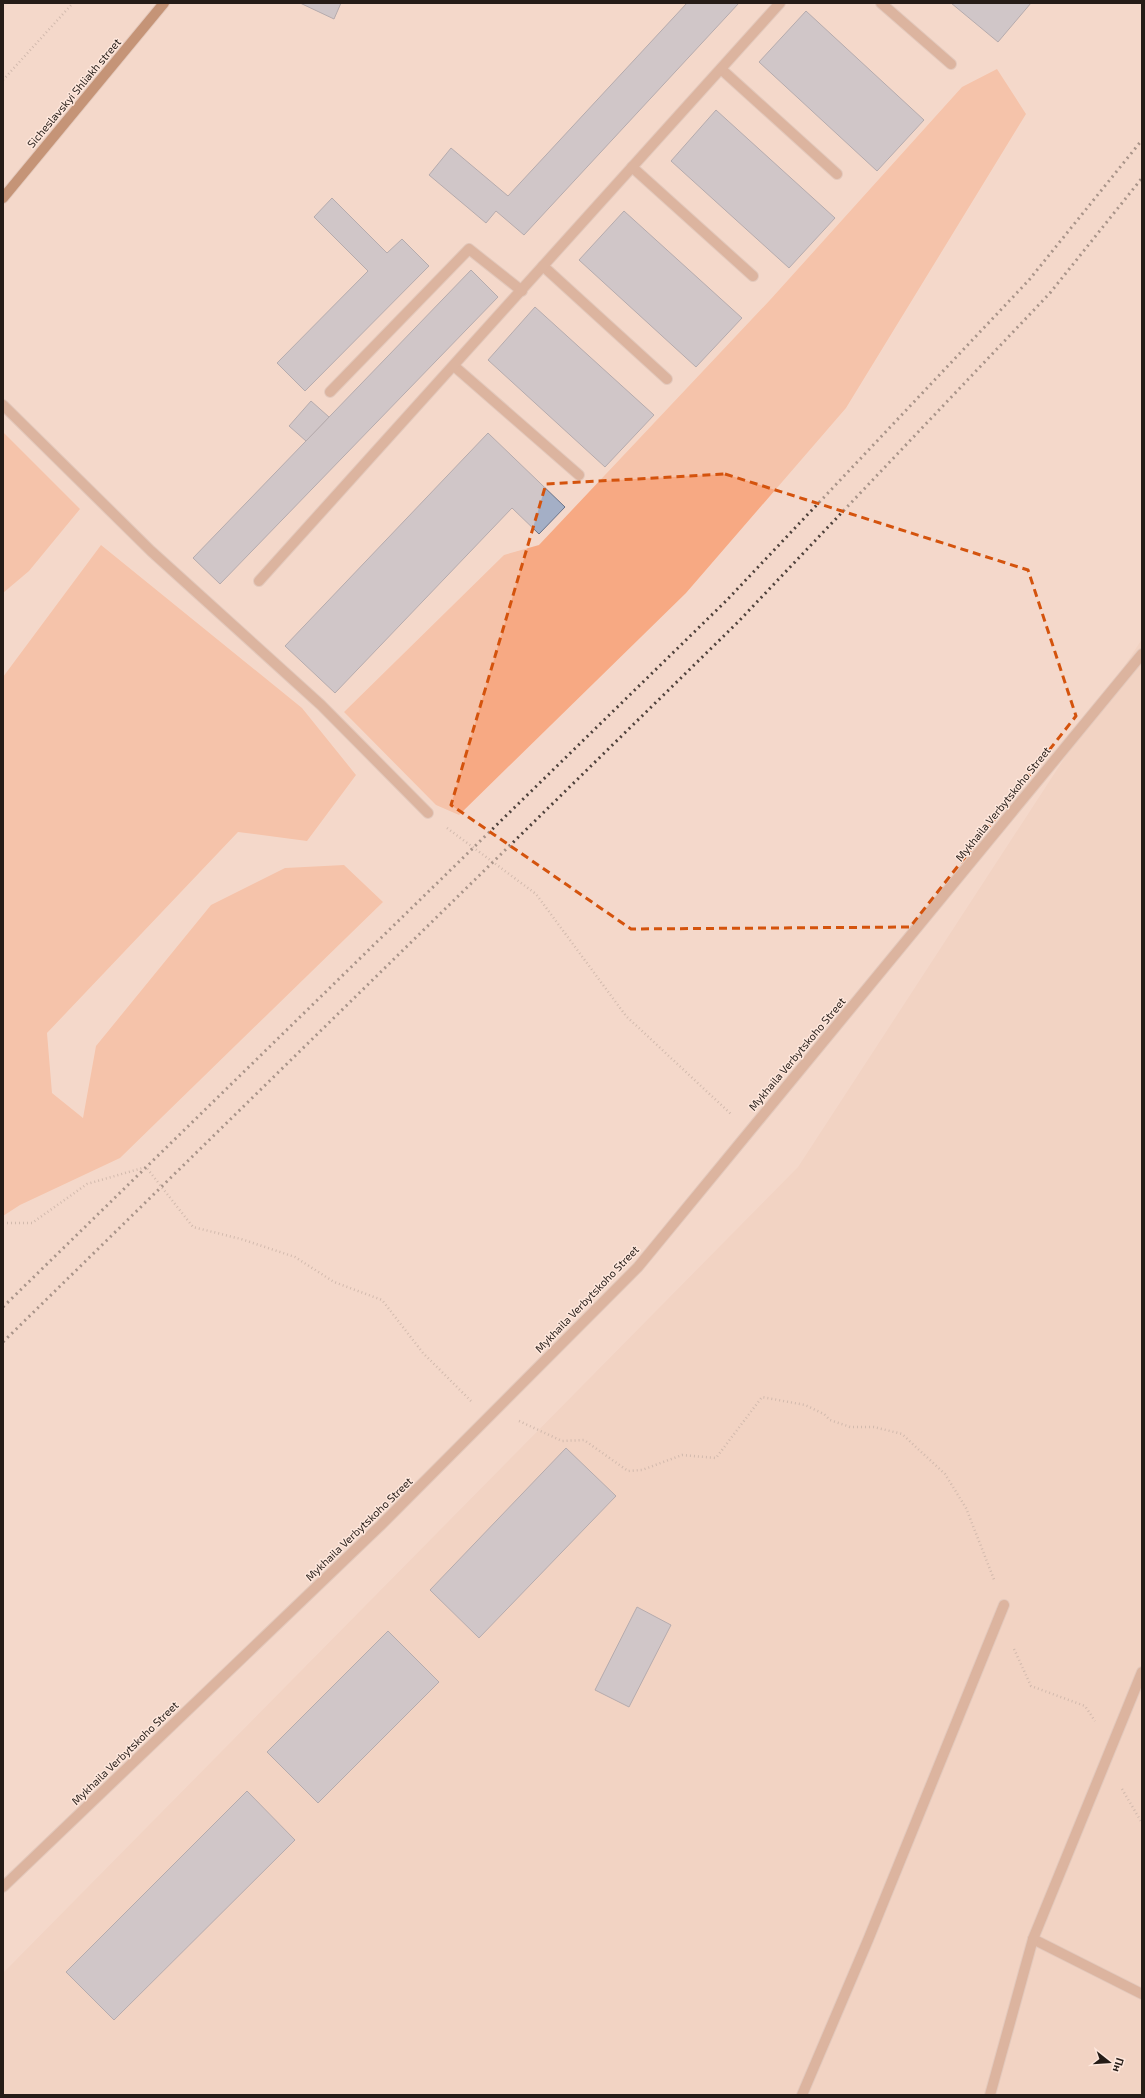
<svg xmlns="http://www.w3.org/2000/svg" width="1145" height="2098" font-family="'Exo 2',sans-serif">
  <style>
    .built { fill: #efccbb }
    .green { fill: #f7a983 }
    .building { fill: #a4afc6; stroke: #697389 }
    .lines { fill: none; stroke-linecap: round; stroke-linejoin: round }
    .service-casing { stroke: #cfb6ab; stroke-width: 12 }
    .minor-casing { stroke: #cfb6ab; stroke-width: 12 }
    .tertiary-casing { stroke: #cfb6ab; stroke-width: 12 }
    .primary-casing { stroke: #cfb6ab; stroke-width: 12 }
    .path { stroke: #a9948a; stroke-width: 2.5; stroke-dasharray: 1 3; stroke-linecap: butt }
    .service { stroke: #be876c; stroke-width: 10 }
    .minor { stroke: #be876c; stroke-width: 10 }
    .tertiary { stroke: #be876c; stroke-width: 10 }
    .primary { stroke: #8d4113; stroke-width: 10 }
    .rail { stroke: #4e413b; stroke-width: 3; stroke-dasharray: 2 4; stroke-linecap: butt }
    .marked { fill: none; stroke: #d4530d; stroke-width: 3; stroke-dasharray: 8 5; stroke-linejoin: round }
    .labels { text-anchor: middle; stroke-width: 3; stroke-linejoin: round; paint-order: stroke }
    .street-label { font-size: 11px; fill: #251c17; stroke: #fee7dc }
  </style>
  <rect width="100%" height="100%" fill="#f4d8cb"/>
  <!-- built -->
  <path class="built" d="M1142,639V2095H3V1973L798,1167Z"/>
  <!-- green -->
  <g class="green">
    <path d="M997,69L1026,114L846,408L686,593L459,815L436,805L344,712L504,555L539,545L770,300L962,87Z"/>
    <path d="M3,432L80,509L29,571L3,593Z"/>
    <path d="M101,545L302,708L356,775L307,841L238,832L47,1033L52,1093L83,1118L96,1046L211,905L285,868L344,865L383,902L120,1158L20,1205L3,1216V677Z"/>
  </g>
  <!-- building -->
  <g class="building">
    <path d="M300,3H341L334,19Z"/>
    <path d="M687,3H739L524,235L496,211L486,223L429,175L451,148L508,196Z"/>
    <path d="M951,3H1031L998,42Z"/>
    <path d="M806,11L924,120L877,171L759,62Z"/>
    <path d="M716,110L835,218L789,268L671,161Z"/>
    <path d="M332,198L387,253L402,239L429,266L305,391L277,363L368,271L314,217Z"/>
    <path d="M624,211L742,318L696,367L579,260Z"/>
    <path d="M471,270L498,297L220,584L193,558Z"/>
    <path d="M535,307L654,415L605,467L488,360Z"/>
    <path d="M311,401L329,417L306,441L289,426Z"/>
    <path d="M488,433L565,507L539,534L512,508L335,693L285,646Z"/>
    <path d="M566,1448L616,1496L479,1638L430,1590Z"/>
    <path d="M637,1607L671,1625L629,1707L595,1690Z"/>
    <path d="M388,1631L439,1682L318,1803L267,1752Z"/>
    <path d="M247,1791L295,1840L114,2020L66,1972Z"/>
  </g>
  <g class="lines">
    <!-- service casing -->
    <g class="service-casing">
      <g id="service">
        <path d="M881,3L951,64"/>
        <path d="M721,69L837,174"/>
        <path d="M632,167L753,276"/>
        <path d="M543,266L667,379"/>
        <path d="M454,366L579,475"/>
        <path d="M330,392L469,249L522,291"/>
        <path d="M3,405L151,551L321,705L428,813"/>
        <path d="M259,581L780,3"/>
        <path d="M1033,1939L1142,1994"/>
        <path d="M802,2095L868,1940L1004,1605"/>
      </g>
    </g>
    <!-- minor casing -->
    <g class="minor-casing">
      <path id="minor" d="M3,1887L380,1526L638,1267L1142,654"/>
    </g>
    <!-- tertiary casing -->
    <g class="tertiary-casing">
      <path id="tertiary" d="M990,2095L1033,1939L1142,1672"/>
    </g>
    <!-- primary casing -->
    <g class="primary-casing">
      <path id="primary" d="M3,198L164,3"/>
    </g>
    <!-- path -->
    <g class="path">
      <path d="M3,80L73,3"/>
      <path d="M447,828L536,894L626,1016L732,1115"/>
      <path d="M3,1223H32L87,1184L146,1167L193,1227L241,1239L295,1257L334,1282L382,1300L423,1353L471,1401"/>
      <path d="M519,1421L562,1441L584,1440L628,1471L642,1470L682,1455L716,1458L762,1397L805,1405L824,1414L830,1420L850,1427H874L902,1434L945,1474L966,1508L995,1582"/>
      <path d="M1014,1649L1031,1686L1085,1706L1095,1721"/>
      <path d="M1122,1789L1142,1823"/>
    </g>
    <!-- service -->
    <use href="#service" class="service"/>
    <!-- minor -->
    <use href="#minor" class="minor"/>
    <!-- tertiary -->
    <use href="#tertiary" class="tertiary"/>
    <!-- primary -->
    <use href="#primary" class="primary"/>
    <!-- rail -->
    <g class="rail">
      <path d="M3,1307L727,600L1029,280L1142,140"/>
      <path d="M3,1342L738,622L1050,293L1142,178"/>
    </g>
  </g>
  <!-- marked area -->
  <path d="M0 0H1145V2098H0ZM725,474L1028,570L1076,716L910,927L631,929L451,805L546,484Z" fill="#f4d8cb" fill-opacity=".55" fill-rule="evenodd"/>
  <path class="marked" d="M725,474L1028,570L1076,716L910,927L631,929L451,805L546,484Z"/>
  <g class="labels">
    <!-- street labels -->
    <g class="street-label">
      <text transform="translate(74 93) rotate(-50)" y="4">Sicheslavskyi Shliakh street</text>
      <text transform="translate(1003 804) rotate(-51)" y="4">Mykhaila Verbytskoho Street</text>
      <text transform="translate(797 1054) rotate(-50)" y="4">Mykhaila Verbytskoho Street</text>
      <text transform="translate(587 1299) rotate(-46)" y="4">Mykhaila Verbytskoho Street</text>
      <text transform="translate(359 1529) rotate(-44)" y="4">Mykhaila Verbytskoho Street</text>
      <text transform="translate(125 1753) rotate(-44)" y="4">Mykhaila Verbytskoho Street</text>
    </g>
  </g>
  <!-- border -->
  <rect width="1145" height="2098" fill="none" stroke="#251c17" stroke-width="8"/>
  <!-- north arrow -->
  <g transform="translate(1109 2062) rotate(107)" stroke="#fee7dc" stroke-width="3" paint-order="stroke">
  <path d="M0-3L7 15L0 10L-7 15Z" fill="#251c17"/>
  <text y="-6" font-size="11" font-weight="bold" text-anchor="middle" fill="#251c17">Пн</text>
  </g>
</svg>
